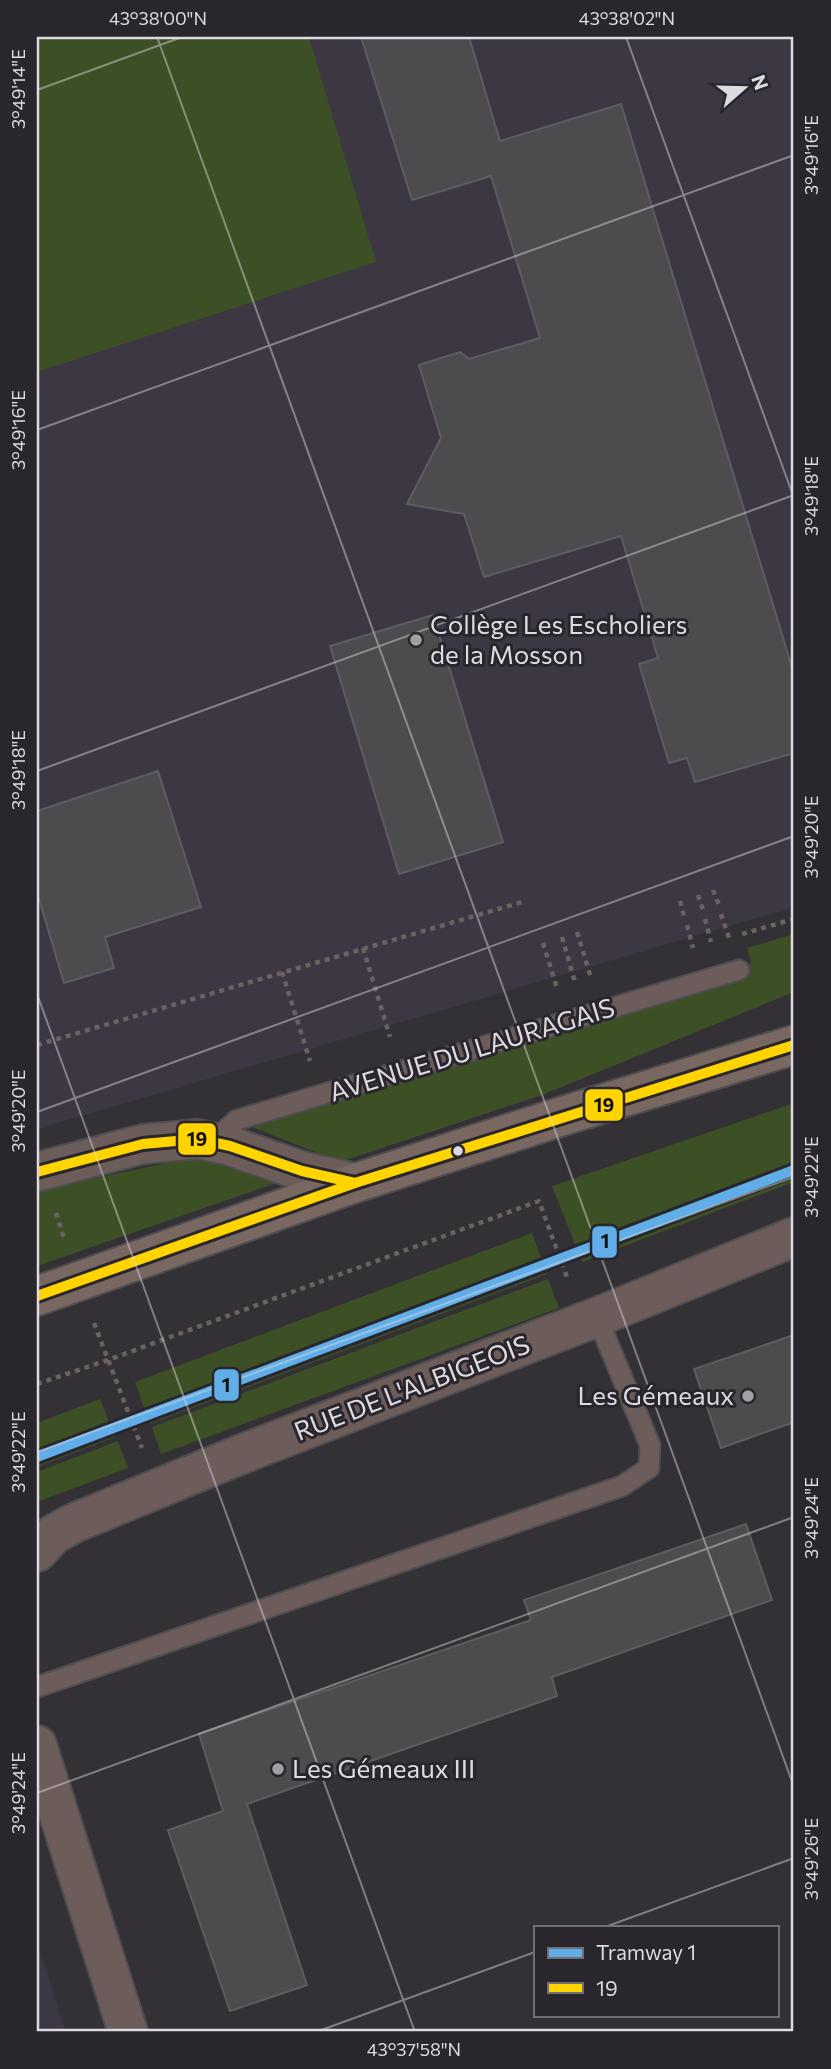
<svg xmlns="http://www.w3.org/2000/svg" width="831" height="2069" font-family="Commissioner,sans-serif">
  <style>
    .built { fill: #3d3743 }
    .green { fill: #3d5025 }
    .building { fill: #4c4b4e; stroke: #5d5c60; stroke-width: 2 }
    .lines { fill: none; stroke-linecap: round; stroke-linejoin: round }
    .service-casing { stroke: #4e4d50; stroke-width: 23 }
    .minor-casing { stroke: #4e4d50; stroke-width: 42 }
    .secondary-casing { stroke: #4e4d50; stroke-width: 42 }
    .path { stroke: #6a6160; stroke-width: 4.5; stroke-dasharray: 5 5; stroke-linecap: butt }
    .service { stroke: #6c5d5a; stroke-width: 19 }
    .minor { stroke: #6c5d5a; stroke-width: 38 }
    .secondary { stroke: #796762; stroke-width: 38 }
    .bus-1-casing { stroke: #29262d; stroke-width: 16 }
    .bus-1 { stroke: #ffd400; stroke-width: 10 }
    .tram-1-casing { stroke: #29262d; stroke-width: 16 }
    .tram-1 { stroke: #60ade8; stroke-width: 10 }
    .ticks { fill: none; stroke: #dddbdf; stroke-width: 2; stroke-opacity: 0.45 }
    .poi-dot { fill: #a2a0a4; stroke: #29262d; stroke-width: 2.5 }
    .bus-dot { fill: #dddbdf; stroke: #29262d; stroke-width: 2.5 }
    .labels { text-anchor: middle; stroke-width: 6; stroke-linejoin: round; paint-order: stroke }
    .poi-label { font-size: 26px; fill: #dddbdf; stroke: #29262d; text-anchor: start }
    .street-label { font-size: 26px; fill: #dddbdf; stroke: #29262d }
    .line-badge { stroke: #29262d; stroke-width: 2.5 }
    .pale-badge-label { font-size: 19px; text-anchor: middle; font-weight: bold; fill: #111 }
    .neatline { fill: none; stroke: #dddbdf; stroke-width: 2.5 }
    .ticks-label { font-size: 18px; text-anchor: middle; fill: #dddbdf }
  </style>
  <rect width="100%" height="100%" fill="#333136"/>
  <!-- built -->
  <g class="built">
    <path d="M309,37H794V907L37,1129V372L375,262Z"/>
    <path d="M37,1942L66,2032H37Z"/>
  </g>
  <!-- green -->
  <g class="green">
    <path d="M37,37H309L376,262L37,372Z"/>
    <path d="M794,934V992L542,1095L340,1162L252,1127L740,981L751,961L747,948Z"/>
    <path d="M794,1103V1182L582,1262L552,1186Z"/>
    <path d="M194,1157L282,1181L37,1266V1191Z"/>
    <path d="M532,1233L547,1274L150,1424L135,1382Z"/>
    <path d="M548,1279L559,1308L161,1454L152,1427Z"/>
    <path d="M100,1399L115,1437L37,1467V1423Z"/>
    <path d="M118,1441L128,1468L37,1502V1472Z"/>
  </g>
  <!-- building -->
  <g class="building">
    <path d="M361,37H469L500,141L621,104L794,674V753L695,782L687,758L669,763L639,664L658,658L621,536L484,577L464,514L407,504L441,438L419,365L460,352L469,359L540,338L491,176L412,200Z"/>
    <path d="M433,615L503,842L399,874L330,646Z"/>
    <path d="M158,771L201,907L105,937L114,968L64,983L37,892V811Z"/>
    <path d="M794,1335V1422L721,1448L694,1369Z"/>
    <path d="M746,1524L772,1600L552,1677L557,1696L247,1804L307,1985L230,2011L168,1830L223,1811L199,1734L531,1620L524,1600Z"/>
  </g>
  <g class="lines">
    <!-- service casing -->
    <g class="service-casing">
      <g id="service">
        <path d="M212,1142L237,1120L739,970"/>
        <path d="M37,1687L622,1486L649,1468L650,1445L597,1317"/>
      </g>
    </g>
    <!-- minor casing -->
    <g class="minor-casing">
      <g id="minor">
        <path d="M37,1172L143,1144L198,1139L230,1146L302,1171L355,1183"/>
        <path d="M37,1552L54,1534L74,1523L242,1454L597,1317L794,1237"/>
        <path d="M37,1745L128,2032"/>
      </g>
    </g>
    <!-- secondary casing -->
    <g class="secondary-casing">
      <path id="secondary" d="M37,1296L355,1183L566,1115L794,1045"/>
    </g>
    <!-- path -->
    <g class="path">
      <path d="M713,890L719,905"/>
      <path d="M698,895L703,910"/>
      <path d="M680,901L684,916"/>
      <path d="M721,914L729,938"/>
      <path d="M705,919L711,942"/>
      <path d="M687,925L693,948"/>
      <path d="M577,932L591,978"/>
      <path d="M742,934L794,919"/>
      <path d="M562,937L575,982"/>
      <path d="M543,943L557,988"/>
      <path d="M363,948L390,1037"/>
      <path d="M282,972L310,1061"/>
      <path d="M37,1045L522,902"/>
      <path d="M56,1213L64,1238"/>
      <path d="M94,1323L142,1448"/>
      <path d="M37,1384L108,1360L539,1201L568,1280"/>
    </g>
    <!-- service -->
    <use href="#service" class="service"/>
    <!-- minor -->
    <use href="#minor" class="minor"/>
    <!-- secondary -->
    <use href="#secondary" class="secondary"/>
    <!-- bus-1 casing -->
    <g class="bus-1-casing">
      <g id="bus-1">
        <path d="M37,1172L143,1144L198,1139L230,1146L302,1171L355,1183"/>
        <path d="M37,1296L355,1183L794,1045"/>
      </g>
    </g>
    <!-- bus-1 -->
    <use href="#bus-1" class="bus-1"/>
    <!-- tram-1 casing -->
    <g class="tram-1-casing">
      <path id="tram-1" d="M37,1457L794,1170"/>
    </g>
    <!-- tram-1 -->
    <use href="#tram-1" class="tram-1"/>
  </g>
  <!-- ticks -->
  <path class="ticks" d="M157,37L794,1787M626,37L794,498M37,90L182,37M37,430L794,155M37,771L794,495M37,994L415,2032M37,1112L794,836M37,1452L794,1177M37,1793L794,1517M605,1927L794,1858M316,2032L535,1952"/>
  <!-- markers -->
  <g class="poi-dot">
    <circle cx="416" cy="640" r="7"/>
    <circle cx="748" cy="1396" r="7"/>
    <circle cx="278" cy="1769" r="7"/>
  </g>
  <circle class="bus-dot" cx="458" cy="1151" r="6"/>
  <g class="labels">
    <!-- poi labels -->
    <g class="poi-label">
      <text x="430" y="634">Collège Les Escholiers<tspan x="430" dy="30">de la Mosson</tspan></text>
      <text x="734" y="1405" text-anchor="end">Les Gémeaux</text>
      <text x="292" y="1778">Les Gémeaux III</text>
    </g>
    <!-- street labels -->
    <g class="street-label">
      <text transform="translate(472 1050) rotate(-17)" y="9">AVENUE DU LAURAGAIS</text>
      <text transform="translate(412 1388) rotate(-21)" y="9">RUE DE L'ALBIGEOIS</text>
    </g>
  </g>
  <g class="line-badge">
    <rect x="584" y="1088" width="40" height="34" rx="7" fill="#ffd400"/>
    <rect x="177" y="1122" width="40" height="34" rx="7" fill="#ffd400"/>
    <rect x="591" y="1225" width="27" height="34" rx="7" fill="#60ade8"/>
    <rect x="213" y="1368" width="27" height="34" rx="7" fill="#60ade8"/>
  </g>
  <g class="pale-badge-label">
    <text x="604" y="1112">19</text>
    <text x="197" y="1146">19</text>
    <text x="605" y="1248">1</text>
    <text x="226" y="1392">1</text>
  </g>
  <!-- border -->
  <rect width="831" height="2069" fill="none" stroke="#29262d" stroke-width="77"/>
  <!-- legend -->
  <rect x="534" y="1926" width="245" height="91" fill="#29262d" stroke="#716e74" stroke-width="2"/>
  <rect x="548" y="1948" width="35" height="10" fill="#60ade8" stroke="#716e74" stroke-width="2"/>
  <text x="596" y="1960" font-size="21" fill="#dddbdf">Tramway 1</text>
  <rect x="548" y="1983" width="35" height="10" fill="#ffd400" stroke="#716e74" stroke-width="2"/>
  <text x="596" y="1996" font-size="21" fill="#dddbdf">19</text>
  <!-- north arrow -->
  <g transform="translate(744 88) rotate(70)" stroke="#29262d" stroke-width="5" paint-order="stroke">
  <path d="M0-5L12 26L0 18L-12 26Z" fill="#dddbdf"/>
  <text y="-10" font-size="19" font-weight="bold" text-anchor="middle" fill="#dddbdf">N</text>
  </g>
  <rect x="38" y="38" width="754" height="1992" class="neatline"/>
  <g class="ticks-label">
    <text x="158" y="25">43°38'00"N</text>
    <text x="627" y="25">43°38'02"N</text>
    <text transform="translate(19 89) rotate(-90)" y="6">3°49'14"E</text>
    <text transform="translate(812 155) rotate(-90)" y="6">3°49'16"E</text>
    <text transform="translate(19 430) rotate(-90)" y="6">3°49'16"E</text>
    <text transform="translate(812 496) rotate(-90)" y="6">3°49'18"E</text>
    <text transform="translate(19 770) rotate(-90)" y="6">3°49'18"E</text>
    <text transform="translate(812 837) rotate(-90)" y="6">3°49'20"E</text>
    <text transform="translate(19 1111) rotate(-90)" y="6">3°49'20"E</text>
    <text transform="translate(812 1177) rotate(-90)" y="6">3°49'22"E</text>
    <text transform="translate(19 1452) rotate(-90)" y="6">3°49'22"E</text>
    <text transform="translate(812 1518) rotate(-90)" y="6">3°49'24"E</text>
    <text transform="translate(19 1793) rotate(-90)" y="6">3°49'24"E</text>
    <text transform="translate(812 1859) rotate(-90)" y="6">3°49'26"E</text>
    <text x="414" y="2056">43°37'58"N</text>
  </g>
</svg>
